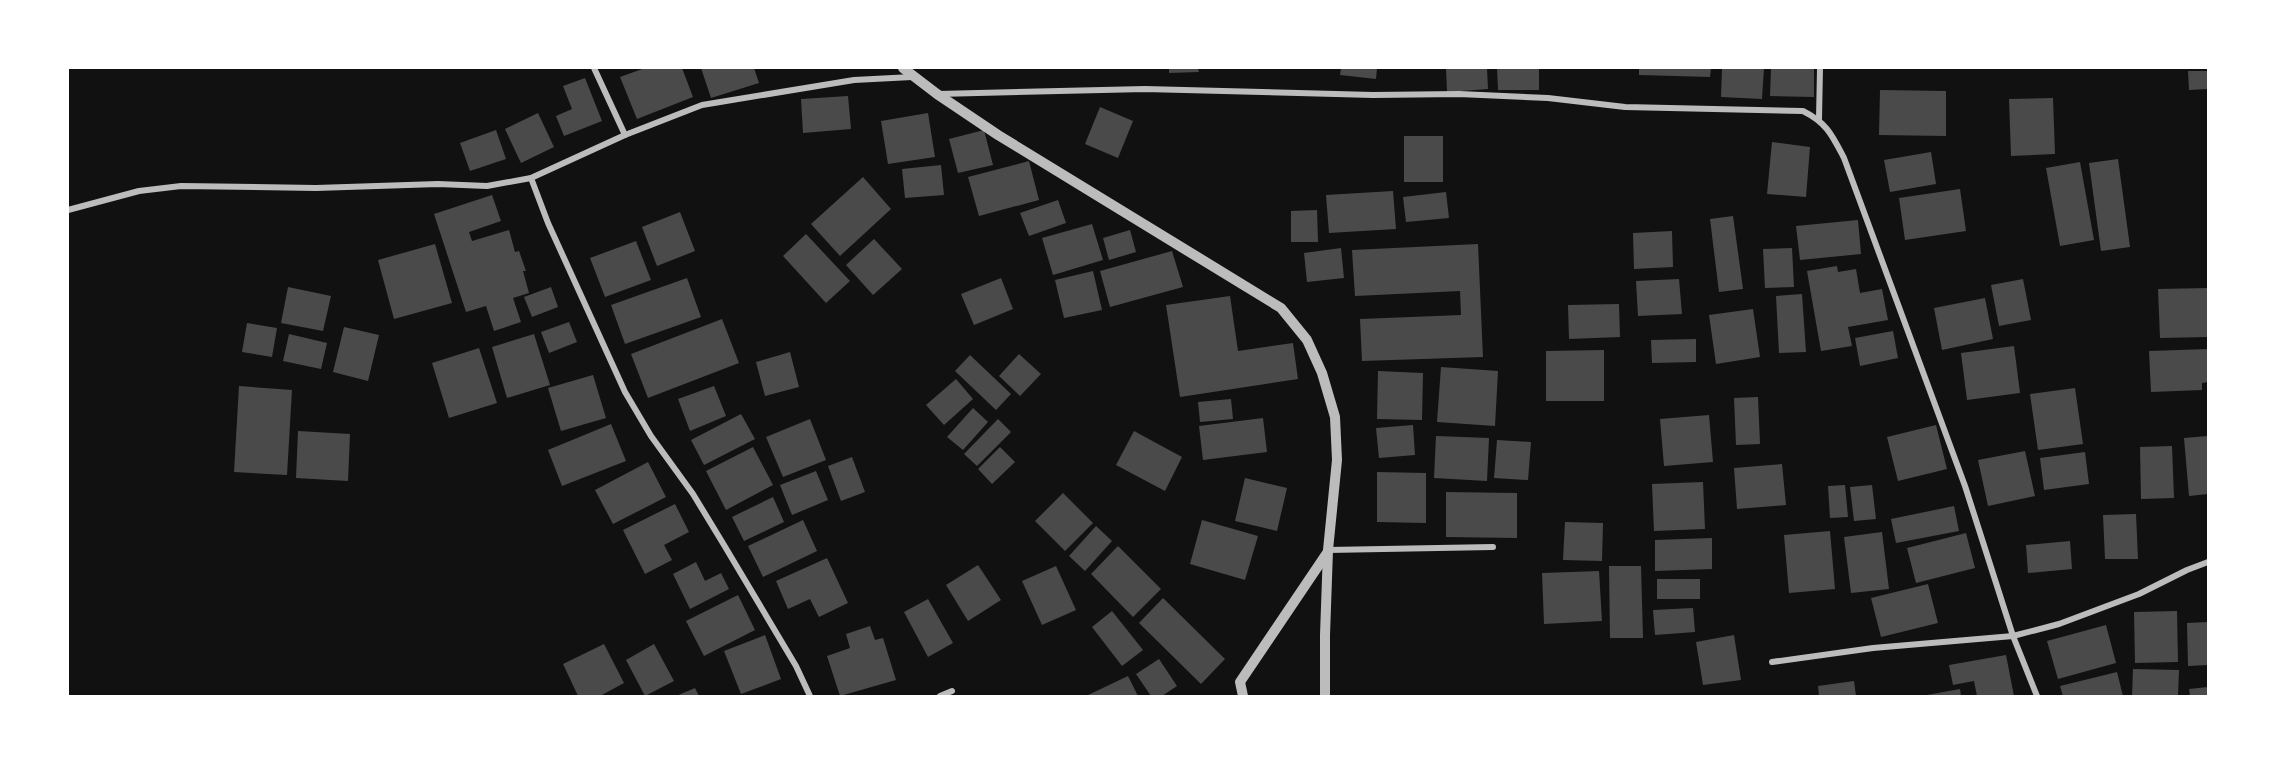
<svg xmlns="http://www.w3.org/2000/svg" width="2276" height="764" font-family="Helvetica,sans-serif">
  <style>
    .building { fill: #4a4a4a }
    .lines { fill: none; stroke-linecap: round; stroke-linejoin: round }
    .minor { stroke: #bcbcbc; stroke-width: 6 }
    .tertiary { stroke: #bcbcbc; stroke-width: 10 }
  </style>
  <rect width="100%" height="100%" fill="#111"/>
  <!-- building -->
  <g class="building">
    <path d="M645,68H682L693,97L637,119L620,77Z"/>
    <path d="M701,68H754L759,83L711,98Z"/>
    <path d="M1169,68H1198L1199,72L1169,73Z"/>
    <path d="M1341,68H1377L1376,79L1340,75Z"/>
    <path d="M1446,68H1487L1488,89L1447,92Z"/>
    <path d="M1497,68H1539V90H1498Z"/>
    <path d="M1639,68H1711L1710,77L1639,75Z"/>
    <path d="M1722,68H1764L1762,99L1721,97Z"/>
    <path d="M1771,68H1814V97L1770,96Z"/>
    <path d="M2188,71H2208V89L2189,90Z"/>
    <path d="M585,78L602,121L564,136L556,116L572,109L563,86Z"/>
    <path d="M1880,90L1946,91V136L1879,135Z"/>
    <path d="M848,96L851,129L803,133L801,99Z"/>
    <path d="M2053,98L2055,154L2011,156L2009,99Z"/>
    <path d="M1100,107L1133,121L1118,158L1085,144Z"/>
    <path d="M538,113L554,147L521,163L505,129Z"/>
    <path d="M928,113L935,157L888,164L881,121Z"/>
    <path d="M496,130L506,159L470,171L460,143Z"/>
    <path d="M984,130L993,165L958,173L949,139Z"/>
    <rect x="1404" y="136" width="39" height="46"/>
    <path d="M1772,142L1810,147L1806,197L1767,194Z"/>
    <path d="M1931,152L1936,184L1890,192L1884,160Z"/>
    <path d="M2118,159L2130,247L2101,251L2089,163Z"/>
    <path d="M1029,161L1039,200L979,216L968,177Z"/>
    <path d="M2080,162L2094,240L2060,246L2046,168Z"/>
    <path d="M941,165L944,195L905,198L902,169Z"/>
    <path d="M863,177L891,209L840,256L811,224Z"/>
    <path d="M1960,189L1966,231L1905,240L1899,198Z"/>
    <path d="M1393,191L1396,229L1329,233L1326,195Z"/>
    <path d="M1446,192L1449,218L1406,222L1403,197Z"/>
    <path d="M492,195L501,221L469,232L472,241L509,230L515,252L519,251L526,271H523L529,293L513,298L521,322L494,331L486,306L466,312L434,214Z"/>
    <path d="M1058,200L1066,223L1029,236L1020,213Z"/>
    <path d="M1317,210L1318,242H1291V211Z"/>
    <path d="M680,212L695,251L657,266L642,227Z"/>
    <path d="M1733,216L1743,289L1719,292L1710,219Z"/>
    <path d="M1858,220L1861,254L1800,260L1796,226Z"/>
    <path d="M1092,224L1103,260L1053,275L1042,238Z"/>
    <path d="M1130,230L1136,252L1109,260L1103,238Z"/>
    <path d="M1672,231L1673,267L1634,269L1633,233Z"/>
    <path d="M806,234L850,281L826,303L783,256Z"/>
    <path d="M874,239L902,269L873,295L846,265Z"/>
    <path d="M636,241L651,280L605,297L590,258Z"/>
    <path d="M435,244L452,303L394,319L378,260Z"/>
    <path d="M1478,244L1483,357L1362,361L1360,319L1461,315L1460,291L1355,296L1352,250Z"/>
    <path d="M1341,248L1344,278L1307,282L1304,253Z"/>
    <path d="M1792,248L1794,287L1765,288L1763,249Z"/>
    <path d="M1172,251L1183,287L1110,307L1100,271Z"/>
    <path d="M1837,266L1838,272L1856,269L1860,293L1882,289L1888,320L1848,327L1852,346L1821,351L1807,271Z"/>
    <path d="M1093,271L1102,310L1064,318L1055,280Z"/>
    <path d="M687,278L701,317L625,344L611,305Z"/>
    <path d="M1001,278L1013,309L974,325L961,294Z"/>
    <path d="M1679,279L1682,314L1638,316L1636,281Z"/>
    <path d="M2023,279L2031,320L1999,326L1991,285Z"/>
    <path d="M288,287L331,296L323,331L281,323Z"/>
    <path d="M551,287L558,307L532,317L524,297Z"/>
    <path d="M2208,288V337L2160,338L2158,289Z"/>
    <path d="M1802,294L1806,352L1779,353L1776,296Z"/>
    <path d="M1230,296L1238,351L1293,343L1298,379L1180,397L1166,305Z"/>
    <path d="M1985,298L1993,339L1942,350L1934,308Z"/>
    <path d="M1619,304L1620,337L1569,339L1568,305Z"/>
    <path d="M1753,309L1760,357L1716,364L1709,315Z"/>
    <path d="M722,319L739,363L648,398L631,354Z"/>
    <path d="M569,322L577,342L549,353L541,332Z"/>
    <path d="M247,323L277,328L272,357L242,352Z"/>
    <path d="M344,327L379,335L368,381L333,372Z"/>
    <path d="M1893,331L1898,358L1860,366L1855,338Z"/>
    <path d="M289,334L327,343L321,369L283,361Z"/>
    <path d="M534,334L550,385L507,398L492,347Z"/>
    <path d="M1696,339V362L1652,363L1651,340Z"/>
    <path d="M2014,346L2020,393L1967,400L1961,353Z"/>
    <path d="M479,348L497,403L449,418L432,363Z"/>
    <path d="M2208,349V382L2202,383V390L2151,392L2149,351Z"/>
    <path d="M1604,350V401H1546V351Z"/>
    <path d="M790,352L799,387L765,396L756,362Z"/>
    <path d="M1019,354L1041,374L1020,396L999,376Z"/>
    <path d="M970,355L1011,394L996,410L955,371Z"/>
    <path d="M1441,367L1498,371L1495,426L1437,422Z"/>
    <path d="M1378,371L1423,373L1422,420L1377,419Z"/>
    <path d="M593,375L606,418L561,431L548,388Z"/>
    <path d="M956,379L973,399L944,425L926,405Z"/>
    <path d="M239,386L292,390L287,475L234,472Z"/>
    <path d="M714,386L726,416L690,431L678,399Z"/>
    <path d="M2075,388L2083,444L2038,450L2030,394Z"/>
    <path d="M1758,397L1760,444L1736,445L1734,398Z"/>
    <path d="M1231,399L1233,419L1200,422L1198,402Z"/>
    <path d="M973,408L988,422L963,450L947,437Z"/>
    <path d="M741,414L755,439L704,465L691,440Z"/>
    <path d="M1709,415L1713,462L1664,466L1660,419Z"/>
    <path d="M1263,418L1267,452L1203,460L1199,426Z"/>
    <path d="M810,419L826,460L783,477L766,437Z"/>
    <path d="M998,419L1011,432L977,466L964,454Z"/>
    <path d="M611,424L626,461L562,486L548,450Z"/>
    <path d="M1413,425L1415,455L1379,458L1376,428Z"/>
    <path d="M1936,425L1947,469L1898,481L1887,437Z"/>
    <path d="M298,431L350,434L348,481L296,478Z"/>
    <path d="M1134,431L1182,457L1165,491L1116,465Z"/>
    <path d="M1436,436L1489,438L1487,481L1434,478Z"/>
    <path d="M2208,436V494L2189,496L2184,438Z"/>
    <path d="M1497,440L1531,442L1528,480L1494,478Z"/>
    <path d="M2172,446L2174,498L2141,499L2140,447Z"/>
    <path d="M753,447L773,485L726,510L706,471Z"/>
    <path d="M1000,447L1015,462L992,484L978,469Z"/>
    <path d="M2025,451L2035,496L1988,506L1978,460Z"/>
    <path d="M2085,452L2089,484L2044,490L2040,458Z"/>
    <path d="M852,457L865,492L841,501L828,466Z"/>
    <path d="M648,462L666,497L613,524L595,490Z"/>
    <path d="M1782,464L1786,505L1737,509L1734,468Z"/>
    <path d="M816,471L828,500L792,515L780,485Z"/>
    <path d="M1377,472L1426,473V523L1377,522Z"/>
    <path d="M1245,478L1287,488L1277,531L1235,521Z"/>
    <path d="M1703,482L1705,529L1654,531L1652,484Z"/>
    <path d="M1845,485L1848,517L1830,518L1828,486Z"/>
    <path d="M1872,485L1876,519L1854,521L1850,487Z"/>
    <path d="M1446,492L1517,493V538L1446,537Z"/>
    <path d="M1063,493L1093,523L1065,551L1035,521Z"/>
    <path d="M773,497L784,522L744,541L732,517Z"/>
    <path d="M675,504L689,532L664,545L672,560L645,574L623,530Z"/>
    <path d="M1954,506L1959,531L1896,543L1891,519Z"/>
    <path d="M2136,514L2138,559H2105L2103,515Z"/>
    <path d="M803,520L817,551L763,577L748,546Z"/>
    <path d="M1202,520L1258,536L1245,580L1190,564Z"/>
    <path d="M1565,522L1603,523L1602,561L1563,560Z"/>
    <path d="M1096,526L1112,541L1085,571L1069,556Z"/>
    <path d="M1830,531L1835,589L1789,593L1784,535Z"/>
    <path d="M1882,532L1889,589L1851,593L1844,537Z"/>
    <path d="M1966,533L1975,568L1916,583L1907,548Z"/>
    <path d="M1712,538V569L1655,571V540Z"/>
    <path d="M2070,541L2072,569L2028,573L2026,545Z"/>
    <path d="M1118,546L1161,589L1133,617L1091,574Z"/>
    <path d="M827,558L848,603L819,617L810,599L788,609L776,581Z"/>
    <path d="M696,562L705,581L721,573L729,589L690,609L673,574Z"/>
    <path d="M978,565L1001,600L968,621L946,585Z"/>
    <path d="M1056,566L1076,610L1042,625L1022,581Z"/>
    <path d="M1609,566H1641L1643,638H1610Z"/>
    <path d="M1599,571L1602,621L1544,624L1542,573Z"/>
    <rect x="1657" y="579" width="43" height="20"/>
    <path d="M1928,584L1938,623L1881,637L1871,598Z"/>
    <path d="M738,595L755,630L704,656L686,621Z"/>
    <path d="M1163,598L1225,659L1201,684L1139,623Z"/>
    <path d="M928,599L953,643L928,657L904,612Z"/>
    <path d="M1693,608L1695,632L1655,635L1653,610Z"/>
    <path d="M1112,611L1143,650L1122,666L1092,627Z"/>
    <path d="M2177,611L2178,662L2135,663L2134,612Z"/>
    <path d="M2208,622V665L2188,666L2187,623Z"/>
    <path d="M2106,625L2116,663L2058,679L2047,641Z"/>
    <path d="M870,626L875,640L883,638L896,680L840,696L827,656L850,648L846,634Z"/>
    <path d="M765,635L781,679L741,694L724,651Z"/>
    <path d="M1734,635L1741,680L1703,685L1696,642Z"/>
    <path d="M604,644L624,683L600,696H578L563,664Z"/>
    <path d="M654,644L674,681L645,696L626,660Z"/>
    <path d="M2006,655L2014,696H1977L1974,681L1953,685L1949,665Z"/>
    <path d="M1159,659L1177,686L1162,696H1151L1136,674Z"/>
    <path d="M2133,669L2179,670L2178,696H2132Z"/>
    <path d="M2117,672L2123,696H2063L2060,686Z"/>
    <path d="M1128,676L1138,696H1086Z"/>
    <path d="M1854,681L1856,696H1819L1818,686Z"/>
    <path d="M2208,687V696H2190L2189,689Z"/>
    <path d="M695,688L699,696H676Z"/>
    <path d="M1960,689L1961,696H1927V695Z"/>
  </g>
  <g class="lines">
    <!-- minor -->
    <g class="minor">
      <path d="M594,68L625,135"/>
      <path d="M938,94L1145,89L1373,95L1459,94L1548,98L1625,107L1803,111C1827,123 1832,135 1844,158L1965,486L2013,636L2037,696"/>
      <path d="M1819,119L1820,68"/>
      <path d="M531,178L548,223L625,392L651,436L693,494L724,545L796,666L810,696"/>
      <path d="M68,210L139,191L181,186L316,188L438,184L487,186L531,178L625,135L702,105L854,80L912,77"/>
      <path d="M1328,550L1493,547"/>
      <path d="M1772,662L1873,648L2013,636L2059,624L2139,594L2187,570L2208,562"/>
      <path d="M940,696L952,691"/>
    </g>
    <!-- tertiary -->
    <g class="tertiary">
      <path d="M903,68L937,94L998,135L1281,308L1307,340L1322,373L1335,417L1337,460L1328,550L1325,635V696"/>
      <path d="M1243,696L1240,682L1327,553"/>
    </g>
  </g>
  <!-- border -->
  <rect width="2276" height="764" fill="none" stroke="#ffffff" stroke-width="138"/>
</svg>
